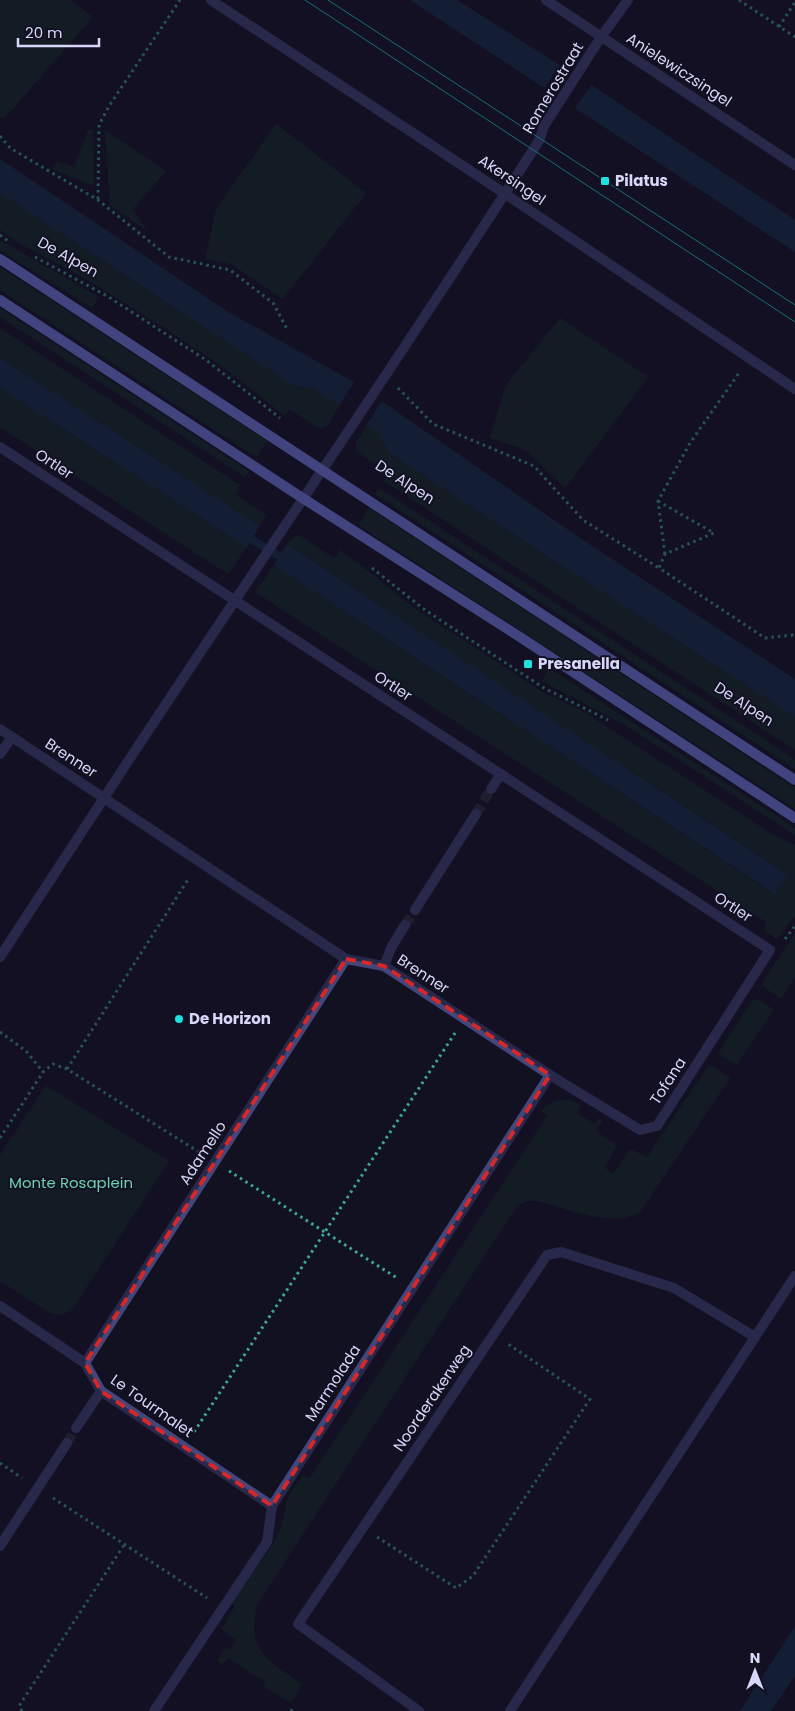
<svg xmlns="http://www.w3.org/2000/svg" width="795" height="1711" font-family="Poppins,sans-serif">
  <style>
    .green { fill: #152b28 }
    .water { fill: #162e47 }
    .pier { fill: #121122 }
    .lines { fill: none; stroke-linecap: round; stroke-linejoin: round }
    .stream { stroke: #162e47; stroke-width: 8 }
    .pedestrian-tunnel { stroke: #302f42; stroke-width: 10; stroke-dasharray: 10 5; stroke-linecap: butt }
    .minor-tunnel { stroke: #302f42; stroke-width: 10; stroke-dasharray: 10 5; stroke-linecap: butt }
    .path { stroke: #3ea796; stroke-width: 3; stroke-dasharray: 2.5 4; stroke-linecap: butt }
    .pedestrian { stroke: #42467b; stroke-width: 10 }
    .minor { stroke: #42467b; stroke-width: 10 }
    .secondary { stroke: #7a83ee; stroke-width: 10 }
    .tram { stroke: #1de0df; stroke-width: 1 }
    .marked { fill: none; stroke: #d62828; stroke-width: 4; stroke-dasharray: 10 6; stroke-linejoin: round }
    .poi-dot { fill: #1de0df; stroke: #121122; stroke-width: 2 }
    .labels { text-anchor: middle; stroke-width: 4; stroke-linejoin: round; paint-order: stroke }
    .street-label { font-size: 15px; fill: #d8d7fa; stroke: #121122 }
    .poi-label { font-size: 15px; font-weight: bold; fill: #d8d7fa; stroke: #121122; text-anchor: start }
    .park-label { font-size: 15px; fill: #6cd1ad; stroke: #121122 }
  </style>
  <rect width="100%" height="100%" fill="#121122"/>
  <!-- green -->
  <g class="green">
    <path d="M0,0H70L93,17L3,120L0,117Z"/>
    <path d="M276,124L366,193L283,299L231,264L205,259L216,209Z"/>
    <path d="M89,129L93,130L94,186L52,169L57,161L74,167Z"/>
    <path d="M105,130L166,171L133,209L147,231L110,205Z"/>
    <path d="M0,193L294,386L314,389L339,406L328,425L320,429L317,427L289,409L285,416L223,367L166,329L88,280L24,246L0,230Z"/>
    <path d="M0,240L99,297L92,308L0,250Z"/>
    <path d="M0,267L267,441L256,457L0,290Z"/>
    <path d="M0,308L249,471L245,477L0,317Z"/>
    <path d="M560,318L648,377L565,488L526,450L490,438L506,385Z"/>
    <path d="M0,328L240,485L235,494L266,515L260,526L0,358Z"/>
    <path d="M0,388L247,547L228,574L0,427Z"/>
    <path d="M367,424L380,434L389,453L795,717V750L384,481L389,474L356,451V443Z"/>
    <path d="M379,488L781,750L795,760V769L375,494Z"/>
    <path d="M369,508L795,788V809L358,525Z"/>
    <path d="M299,535L334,558L340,550L361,565L414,608L546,694L581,710L775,836L795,845V916L777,939L765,931L766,922L255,592L274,565L774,894L787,874L287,544L294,537Z"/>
    <path d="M549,668L795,828V835L625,725L542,681Z"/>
    <path d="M795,933V977L781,999L765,988L762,983Z"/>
    <path d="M758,999L774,1010L736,1065L718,1053L752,1000Z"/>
    <path d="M711,1065L730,1078L640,1212C612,1229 567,1208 537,1201H526L517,1206L258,1603C244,1650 268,1660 302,1684L291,1703L263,1686L265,1682L228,1658L223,1665L217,1661L226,1647L231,1650L236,1640L222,1629L235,1606L231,1603L273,1544L281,1528L288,1496L303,1475L310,1478L547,1116L541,1111C553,1099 567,1095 581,1106L577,1113L595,1124L599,1118L603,1121L596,1131L617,1146L604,1167L613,1174L630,1149L647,1157L708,1066Z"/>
    <path d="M46,1086L169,1161L71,1311L60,1315L50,1313L0,1281V1155Z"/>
  </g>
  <!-- water -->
  <g class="water">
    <path d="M410,0H457L593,86L795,220V252Z"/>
    <path d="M0,159L230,313L354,382L583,540L795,679V717L389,453L380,434L367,424L314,389L294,386L0,193Z"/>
    <path d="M0,358L260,526L247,547L0,388Z"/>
    <path d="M287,544L788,875L775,894L274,565Z"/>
    <path d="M795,1626V1676L771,1711H740Z"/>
  </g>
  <!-- pier -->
  <g class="pier">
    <path d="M561,63L592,84L574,110L543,90Z"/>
    <path d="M354,382L382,401L367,424L339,406Z"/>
  </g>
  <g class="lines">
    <!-- stream -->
    <path class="stream" d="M244,535L287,561"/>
    <!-- pedestrian-tunnel -->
    <g class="pedestrian-tunnel">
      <path d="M476,814L491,789"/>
      <path d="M405,925L415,910"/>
    </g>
    <!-- minor-tunnel -->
    <path class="minor-tunnel" d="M67,1443L76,1428"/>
    <!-- path -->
    <g class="path">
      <path d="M739,0L795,37"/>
      <path d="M779,27L795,2"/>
      <path d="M0,136L10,148L98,200L169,257L230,270L273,303L288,331"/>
      <path d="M98,199L99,125L109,106L180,0"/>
      <path d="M0,235L8,241"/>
      <path d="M35,257L107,296L206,360L280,418"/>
      <path d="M398,388L433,424L534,466L583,520L659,568"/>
      <path d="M658,501L714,533L665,554L659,568L765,638L793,635L795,637"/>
      <path d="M665,554L658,501L690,443L739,373"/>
      <path d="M372,568L425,610L544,688L608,720"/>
      <path d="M785,939L795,926"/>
      <path d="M0,1032L26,1051L43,1072"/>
      <path d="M67,1069L189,878"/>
      <path d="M0,1138L43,1072L53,1064L67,1069L199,1152"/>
      <path d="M229,1171L397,1278"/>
      <path d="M194,1432L455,1033"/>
      <path d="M0,1463L22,1478"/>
      <path d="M53,1498L207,1598"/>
      <path d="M377,1537L456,1588L473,1576L590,1399L508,1344"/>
      <path d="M22,1711L19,1706L124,1545"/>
      <path d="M291,1711L292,1709"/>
    </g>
    <!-- pedestrian -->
    <g class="pedestrian">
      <path d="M0,754L12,737"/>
      <path d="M491,789L501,774"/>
      <path d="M415,910L476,814"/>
      <path d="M0,957L104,798"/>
      <path d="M384,966L392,946L405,925"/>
    </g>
    <!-- minor -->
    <g class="minor">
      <path d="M211,0L504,193L795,389"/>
      <path d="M546,0L795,165"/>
      <path d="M0,447L770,950L657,1126L640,1130L550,1075L384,966L346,959L0,729"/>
      <path d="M104,798C248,577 399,361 540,139L544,126L601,37L628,0"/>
      <path d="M0,1306L85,1363L101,1391L272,1506"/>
      <path d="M85,1363L346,959"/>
      <path d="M76,1428L101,1391"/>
      <path d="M0,1546L67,1443"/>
      <path d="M154,1711L267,1542L272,1506L550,1075"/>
      <path d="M419,1711L298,1624L547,1255L561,1252L674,1288L755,1337"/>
      <path d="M510,1711L795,1276"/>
    </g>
    <!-- secondary -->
    <g class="secondary">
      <path d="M0,259L795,780"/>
      <path d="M0,300L304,499L520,637L795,818"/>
    </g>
    <!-- tram -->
    <g class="tram">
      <path d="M305,0L795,322"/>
      <path d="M328,0L795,305"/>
    </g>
  </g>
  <!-- marked area -->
  <path d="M0 0H795V1711H0ZM346,959L384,966L550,1075L272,1506L101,1391L85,1363Z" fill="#121122" fill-opacity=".55" fill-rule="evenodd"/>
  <path class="marked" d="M346,959L384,966L550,1075L272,1506L101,1391L85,1363Z"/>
  <!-- markers -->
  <g class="poi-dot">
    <rect x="600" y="176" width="10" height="10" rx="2.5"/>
    <rect x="523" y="659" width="10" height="10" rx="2.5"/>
    <circle cx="179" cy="1019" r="5"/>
  </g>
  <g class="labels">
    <!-- street labels -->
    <g class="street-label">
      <text transform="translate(679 70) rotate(33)" y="5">Anielewiczsingel</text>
      <text transform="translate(553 88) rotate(-59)" y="5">Romerostraat</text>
      <text transform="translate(512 180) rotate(34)" y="5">Akersingel</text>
      <text transform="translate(68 257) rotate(29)" y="5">De Alpen</text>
      <text transform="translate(54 464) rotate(33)" y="5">Ortler</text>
      <text transform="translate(405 482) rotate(33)" y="5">De Alpen</text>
      <text transform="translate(393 686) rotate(33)" y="5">Ortler</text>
      <text transform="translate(744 704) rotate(33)" y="5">De Alpen</text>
      <text transform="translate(71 758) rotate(33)" y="5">Brenner</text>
      <text transform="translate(733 907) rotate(33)" y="5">Ortler</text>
      <text transform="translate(423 974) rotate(33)" y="5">Brenner</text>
      <text transform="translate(668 1081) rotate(-57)" y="5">Tofana</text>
      <text transform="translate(203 1153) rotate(-57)" y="5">Adamello</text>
      <text transform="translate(333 1383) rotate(-57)" y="5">Marmolada</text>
      <text transform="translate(432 1398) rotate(-56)" y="5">Noorderakerweg</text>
      <text transform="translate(152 1406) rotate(35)" y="5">Le Tourmalet</text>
    </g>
    <!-- poi labels -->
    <g class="poi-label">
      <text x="615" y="186">Pilatus</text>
      <text x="538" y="669">Presanella</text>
      <text x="189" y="1024">De Horizon</text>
    </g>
    <!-- park labels -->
    <g class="park-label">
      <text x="71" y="1188">Monte Rosaplein</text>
    </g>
  </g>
  <!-- north arrow -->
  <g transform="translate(755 1671)" stroke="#121122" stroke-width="4" paint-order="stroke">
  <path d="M0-4L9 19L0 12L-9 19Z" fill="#d8d7fa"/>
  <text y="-8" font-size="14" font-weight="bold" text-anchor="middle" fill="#d8d7fa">N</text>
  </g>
  <!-- scale -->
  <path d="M18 38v8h81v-8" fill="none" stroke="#d8d7fa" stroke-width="2.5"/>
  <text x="25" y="38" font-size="15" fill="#d8d7fa" stroke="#121122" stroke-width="4" paint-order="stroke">20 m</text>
</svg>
